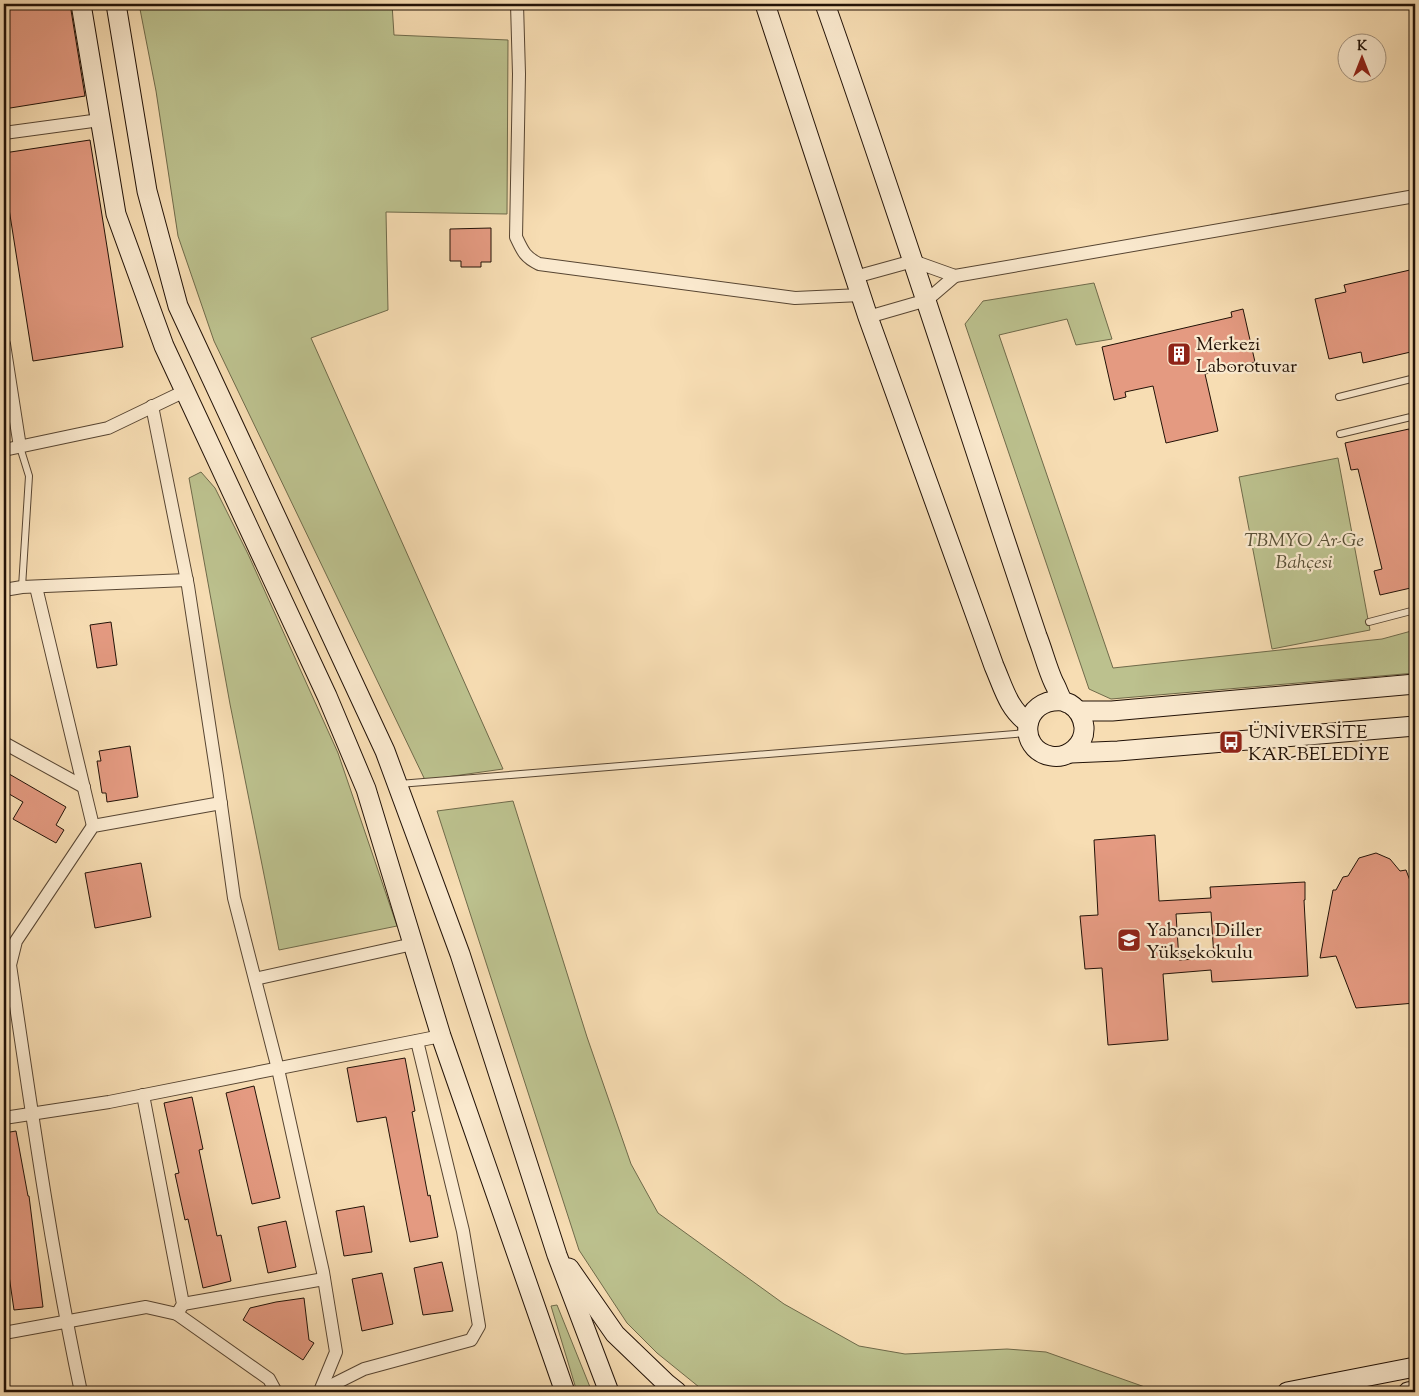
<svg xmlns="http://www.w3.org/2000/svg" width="1419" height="1396" font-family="'Sorts Mill Goudy',serif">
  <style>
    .green { fill: #bcc18e; stroke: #6f6a4a }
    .building { fill: #e49a81; stroke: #221207; fill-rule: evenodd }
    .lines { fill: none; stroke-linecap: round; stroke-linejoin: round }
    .lane-casing { stroke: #574532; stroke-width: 8 }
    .street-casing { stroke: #574532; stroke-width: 14 }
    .secondary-casing { stroke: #221207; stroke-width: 21 }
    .lane { stroke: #fae9ce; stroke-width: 6 }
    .street { stroke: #fae9ce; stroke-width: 12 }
    .secondary { stroke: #fae9ce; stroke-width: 19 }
    .labels { text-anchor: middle; stroke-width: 4.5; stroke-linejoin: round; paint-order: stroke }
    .poi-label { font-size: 19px; fill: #221207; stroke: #fae9ce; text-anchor: start }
    .park-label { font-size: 19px; font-style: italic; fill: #584f36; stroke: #fae9ce }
  </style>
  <rect width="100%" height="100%" fill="#f7ddb3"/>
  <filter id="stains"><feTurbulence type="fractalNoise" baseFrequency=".004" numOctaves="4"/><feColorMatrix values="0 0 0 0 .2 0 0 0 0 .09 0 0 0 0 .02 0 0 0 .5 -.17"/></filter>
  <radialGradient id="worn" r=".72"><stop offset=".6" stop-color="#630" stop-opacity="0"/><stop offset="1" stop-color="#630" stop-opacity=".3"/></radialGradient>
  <!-- green -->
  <g class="green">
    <path d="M139,4H392L394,35L508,40L507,214L386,212L388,310L311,338L503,769L425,780L214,341L178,236L156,91Z"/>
    <path d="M1094,283L1112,339L1076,345L1067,319L999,335L1113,668L1382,639L1415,630V673L1111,699L1089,689L965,324L983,301Z"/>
    <path d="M1338,458L1370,630L1272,649L1239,477Z"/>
    <path d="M201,472L215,488L248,554L338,753L397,926L279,950L230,704L189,478Z"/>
    <path d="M513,801L587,1037L631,1164L658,1213L784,1304L859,1346L905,1354L1007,1349L1046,1352L1159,1392H710L699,1387L657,1353L627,1323L579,1250L437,811Z"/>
    <path d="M557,1305L592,1392H577L551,1306Z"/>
  </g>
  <!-- building -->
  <g class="building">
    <path d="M4,4H70L85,96L4,109Z"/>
    <path d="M90,140L123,347L33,361L4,177V153Z"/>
    <path d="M491,228V262H481V267H461V261H450V229Z"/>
    <path d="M1410,270L1411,277L1415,276V351L1363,363L1361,352L1329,359L1315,299L1346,292L1344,285Z"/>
    <path d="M1243,309L1255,362L1205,374L1218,431L1166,443L1153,386L1125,392L1126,397L1114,400L1102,347L1232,317L1231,312Z"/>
    <path d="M1409,429L1415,458V587L1380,595L1374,571L1382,569L1358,469L1351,470L1345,443Z"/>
    <path d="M111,622L117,665L97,668L90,625Z"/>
    <path d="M130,746L138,797L107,802L106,793H102L97,761H101L99,751Z"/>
    <path d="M4,771L66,807L56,825L64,830L56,843L13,819L23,802L4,791Z"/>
    <path d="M1155,835L1159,901L1211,898L1210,887L1305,882V900H1304L1308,976L1212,982L1211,970L1163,974L1168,1040L1108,1045L1102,968L1085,969L1080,916L1098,915L1094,840ZM1211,912L1214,958L1179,960L1176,914Z"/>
    <path d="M1376,853L1390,859L1400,871L1406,870L1415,894V1003L1356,1008L1336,956L1320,958L1333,890H1336L1343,877L1348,876L1359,858Z"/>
    <path d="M141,863L151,917L95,928L85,873Z"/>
    <path d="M405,1058L415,1111L412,1112L428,1196L430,1195L438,1237L410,1242L386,1117L357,1122L347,1068Z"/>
    <path d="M254,1086L280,1198L252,1204L226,1093Z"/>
    <path d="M192,1097L203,1149L199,1150L217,1236L221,1235L231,1281L203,1288L188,1219L185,1220L175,1174L179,1173L164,1103Z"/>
    <path d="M16,1131L28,1196H29L43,1307L14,1310L4,1241V1133Z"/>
    <path d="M364,1206L372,1252L344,1256L336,1211Z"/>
    <path d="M286,1221L296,1267L268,1273L258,1227Z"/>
    <path d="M442,1262L453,1311L423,1315L414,1268Z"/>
    <path d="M382,1273L393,1324L362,1331L352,1279Z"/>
    <path d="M304,1298L309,1340L314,1343L303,1360L243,1320L250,1308L276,1302Z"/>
  </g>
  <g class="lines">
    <!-- lane casing -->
    <g class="lane-casing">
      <g id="lane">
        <path d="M1339,397L1415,378"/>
        <path d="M1340,434L1415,416"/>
        <path d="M20,447L29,476L22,587"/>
        <path d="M1369,622L1415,610"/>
        <path d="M399,784L1026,733"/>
      </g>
    </g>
    <!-- street casing -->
    <g class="street-casing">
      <g id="street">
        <path d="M517,4L519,74L516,237C523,252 525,257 539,264L795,298L861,295"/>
        <path d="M4,133L100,120"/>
        <path d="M855,277L913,261L955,276L1415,196"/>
        <path d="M868,317L927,300L955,276"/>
        <path d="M4,344L20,447"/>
        <path d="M152,406L188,586L217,776L234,898L278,1069L323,1272L336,1352L320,1391L318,1392"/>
        <path d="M4,450L108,428L185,391"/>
        <path d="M36,587L93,826"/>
        <path d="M4,590L22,587L187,580"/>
        <path d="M4,743L84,787"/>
        <path d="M255,979L413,944"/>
        <path d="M143,1095L183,1304L177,1314"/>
        <path d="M4,1118L109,1102L441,1036"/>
        <path d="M183,1304L324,1279"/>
        <path d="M4,1333L146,1307L177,1314L269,1379L276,1392"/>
        <path d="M320,1391L364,1369L471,1340L479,1326L463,1231L417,1041"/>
        <path d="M81,1392C51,1251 31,1107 10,965L16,941L93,826L221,803"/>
      </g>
    </g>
    <!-- secondary casing -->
    <g class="secondary-casing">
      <g id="secondary">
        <path d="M81,4L116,214L164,346L327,696L366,789L441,1036L565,1392"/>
        <path d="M116,4L147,191L178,306L385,751L460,954L557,1255L609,1392"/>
        <path d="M765,4L868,317L994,666C1004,689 1008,708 1028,723"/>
        <path d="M825,4C887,179 944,355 1002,531C1014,566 1025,601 1037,636C1043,651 1047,668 1054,683C1057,688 1059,695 1062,700C1065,703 1066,702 1070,704C1078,709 1083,718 1084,727C1085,744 1069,759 1051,756C1016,750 1021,697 1063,701"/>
        <path d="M1078,711H1112L1415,684"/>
        <path d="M1071,753L1118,751L1415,726"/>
        <path d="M569,1268L615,1334L667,1384L677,1392"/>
        <path d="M1287,1392L1415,1367"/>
        <path d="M1408,1392L1415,1391"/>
      </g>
    </g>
    <!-- lane -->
    <use href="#lane" class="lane"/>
    <!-- street -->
    <use href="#street" class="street"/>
    <!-- secondary -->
    <use href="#secondary" class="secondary"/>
  </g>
  <!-- icons -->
  <defs>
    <g id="building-square" transform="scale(1.25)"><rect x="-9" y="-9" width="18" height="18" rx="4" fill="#8f2418" stroke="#fae9ce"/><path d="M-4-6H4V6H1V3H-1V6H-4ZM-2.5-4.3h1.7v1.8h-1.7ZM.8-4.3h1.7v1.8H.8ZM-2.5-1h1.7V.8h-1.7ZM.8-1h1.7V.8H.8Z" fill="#fff"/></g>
    <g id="bus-square" transform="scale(1.25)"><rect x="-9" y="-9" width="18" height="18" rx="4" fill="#8f2418" stroke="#fae9ce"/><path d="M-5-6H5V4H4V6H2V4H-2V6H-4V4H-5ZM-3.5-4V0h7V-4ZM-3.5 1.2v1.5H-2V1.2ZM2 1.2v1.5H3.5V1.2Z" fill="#fff"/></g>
    <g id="school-square" transform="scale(1.25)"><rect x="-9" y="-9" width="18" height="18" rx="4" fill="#8f2418" stroke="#fae9ce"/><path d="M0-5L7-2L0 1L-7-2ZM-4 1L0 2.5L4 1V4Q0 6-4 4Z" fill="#fff"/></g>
  </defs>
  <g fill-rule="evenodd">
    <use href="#building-square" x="1179" y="354"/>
    <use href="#bus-square" x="1231" y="742"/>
    <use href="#school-square" x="1129" y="940"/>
  </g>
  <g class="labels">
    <!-- poi labels -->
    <g class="poi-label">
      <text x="1196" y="350">Merkezi<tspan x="1196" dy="22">Laborotuvar</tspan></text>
      <text x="1248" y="738">ÜNİVERSİTE<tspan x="1248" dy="22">KAR-BELEDİYE</tspan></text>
      <text x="1146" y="936">Yabancı Diller<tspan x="1146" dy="22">Yüksekokulu</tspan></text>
    </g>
    <!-- park labels -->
    <g class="park-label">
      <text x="1304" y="546">TBMYO Ar-Ge<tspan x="1304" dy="22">Bahçesi</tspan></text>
    </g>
  </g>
  <!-- margin -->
  <rect width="1419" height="1396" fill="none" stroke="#f7ddb3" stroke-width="20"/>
  <rect x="5" y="5" width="1409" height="1386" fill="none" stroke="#221207" stroke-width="2.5"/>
  <rect x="10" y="10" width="1399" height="1376" fill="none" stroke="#221207"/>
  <!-- north arrow -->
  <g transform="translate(1362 58)"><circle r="24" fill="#fae9ce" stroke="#a4937e"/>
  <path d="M0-4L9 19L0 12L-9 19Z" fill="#8f2418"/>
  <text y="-8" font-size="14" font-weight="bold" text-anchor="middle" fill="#221207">K</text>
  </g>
  <rect width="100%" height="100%" filter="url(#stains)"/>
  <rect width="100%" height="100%" fill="url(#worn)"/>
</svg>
